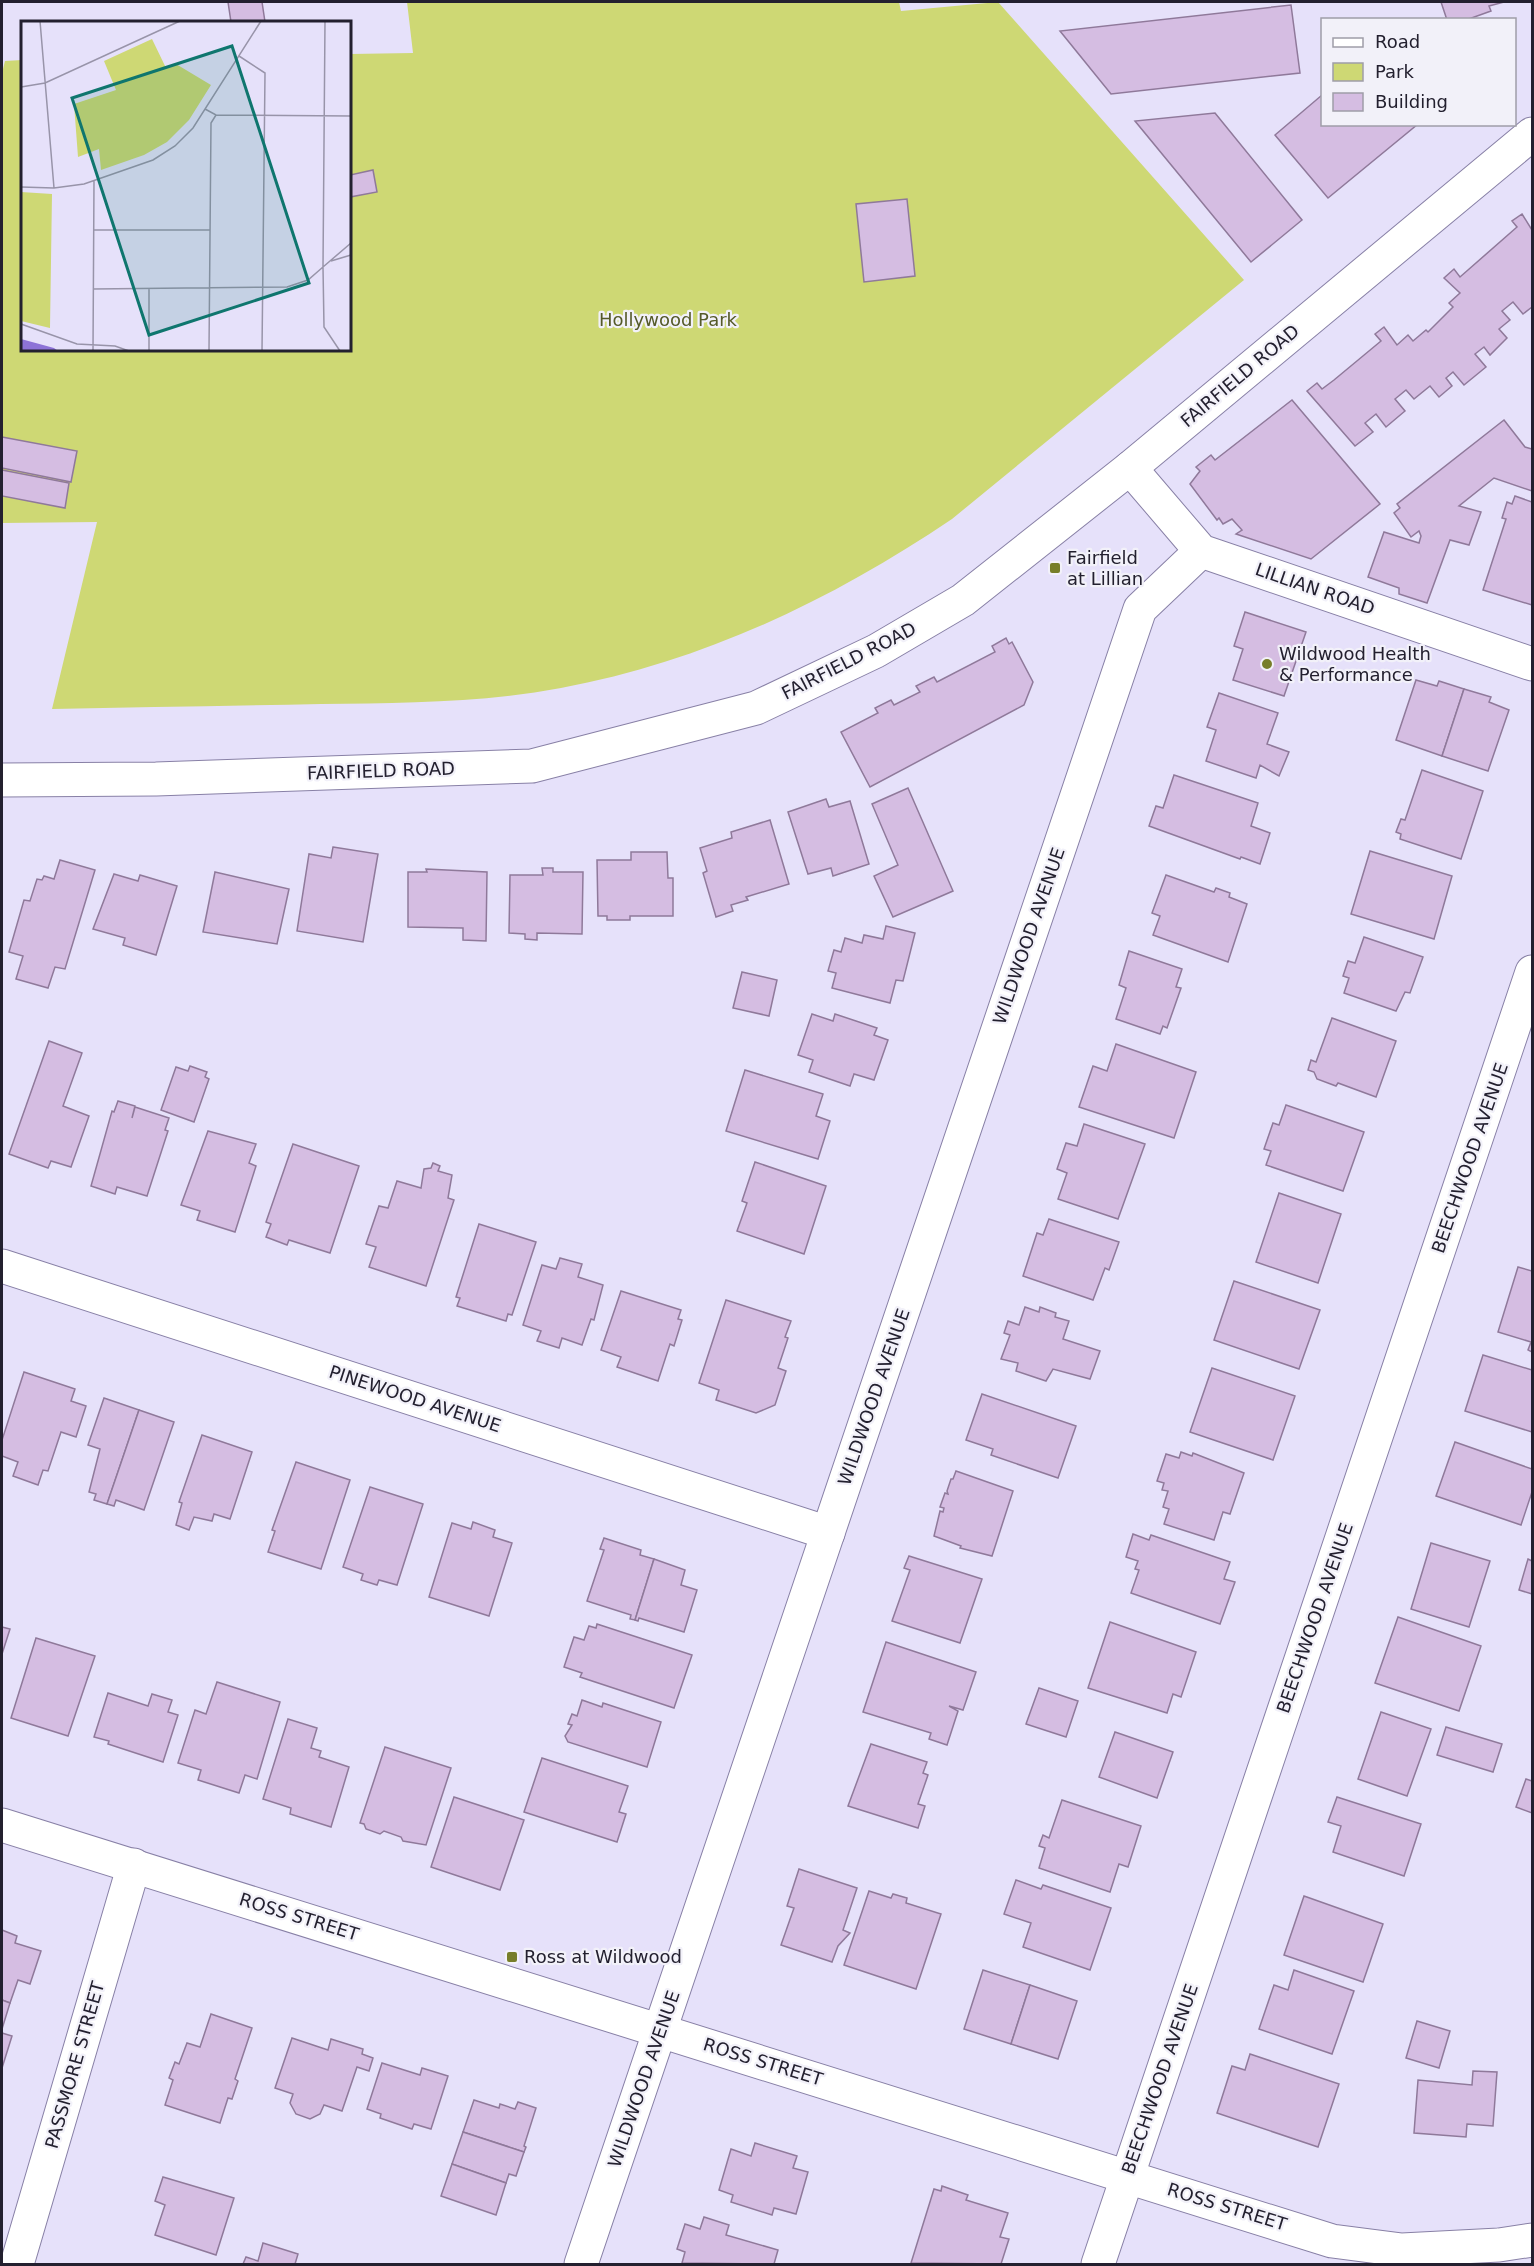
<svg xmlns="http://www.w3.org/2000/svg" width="1534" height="2266" font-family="'DejaVu Sans',sans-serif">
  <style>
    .green { fill: #ced874 }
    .building { fill: #d5bde2; stroke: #8f799a; stroke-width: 1.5 }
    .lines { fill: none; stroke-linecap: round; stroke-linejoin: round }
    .minor-casing { stroke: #8880a6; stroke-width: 35 }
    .tertiary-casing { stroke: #8880a6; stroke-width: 35 }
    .minor { stroke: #fff; stroke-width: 33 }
    .tertiary { stroke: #fff; stroke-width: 33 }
    .poi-dot { fill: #777e29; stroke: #f2f1f9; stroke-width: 2 }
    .labels { text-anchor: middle; stroke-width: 4.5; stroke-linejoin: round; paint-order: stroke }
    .park-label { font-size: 18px; fill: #555a29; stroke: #f2f1f9 }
    .street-label { font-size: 18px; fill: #23202f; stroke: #f2f1f9 }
    .poi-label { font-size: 18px; fill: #23202f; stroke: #f2f1f9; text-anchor: start }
    .inset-road { fill: none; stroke: #9894a9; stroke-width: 1.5 }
    .view { fill: #0f766e; fill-opacity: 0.15; stroke: #0f766e; stroke-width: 3 }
    .inset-edge { fill: none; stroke: #23202f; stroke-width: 3 }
  </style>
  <rect width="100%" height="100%" fill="#e6e1fa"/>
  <!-- green -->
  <path class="green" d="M407,2H899L901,11L998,2L1244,280L952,519C832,600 704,661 561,688C482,703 401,703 321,704C231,706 142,707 52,709L97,522L2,523V73L5,61L22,60V350H350V54L413,53Z"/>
  <!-- building -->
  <g class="building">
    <path d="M228,2H262L265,22H231Z"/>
    <path d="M1441,2H1504L1489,6L1491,11L1466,20H1447Z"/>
    <path d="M1291,5L1300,73L1111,94L1060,31Z"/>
    <path d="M1322,95V124H1418L1328,198L1275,135Z"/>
    <path d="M1215,113L1302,220L1251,262L1135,121Z"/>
    <path d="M373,170L377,192L350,197V175Z"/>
    <path d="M907,199L915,276L864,282L856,204Z"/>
    <path d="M1522,214L1532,230V307L1523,314L1513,302L1502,311L1510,320L1499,329L1507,338L1490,355L1484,347L1475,354L1486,367L1464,385L1453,372L1446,378L1452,386L1439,397L1430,386L1414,399L1406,390L1395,399L1405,411L1386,427L1376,414L1365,423L1373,432L1355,446L1307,391L1317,383L1322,389L1334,380L1381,341L1375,334L1384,327L1397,345L1408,335L1413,341L1426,330L1428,332L1453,307L1449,303L1460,293L1444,278L1454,269L1460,277L1517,227L1512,221Z"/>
    <path d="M1292,400L1380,504L1311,559L1236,534L1242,530L1232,519L1223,524L1219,518L1217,520L1190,484L1200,471L1196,467L1211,455L1215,460Z"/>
    <path d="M1504,420L1525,447L1532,449V491L1494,478L1459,506L1481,512L1469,545L1450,540L1427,603L1399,594V588L1368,577L1384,532L1419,543L1421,536L1419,531L1411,537L1394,513L1400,508L1397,504Z"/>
    <path d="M2,437L77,451L71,482L2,468Z"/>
    <path d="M2,470L69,483L65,508L2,496Z"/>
    <path d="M1515,496L1532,502V605L1483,590L1506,519L1502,518L1507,502L1512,504Z"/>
    <path d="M1245,612L1306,632L1284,696L1233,680L1243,649L1234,646Z"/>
    <path d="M1006,638L1009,644L1012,642L1033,682L1024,705L870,787L841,732L878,713L875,708L891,700L894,705L920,692L916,686L934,677L937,682L995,652L992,646Z"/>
    <path d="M1416,680L1437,686L1439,681L1464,689L1442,756L1396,740Z"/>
    <path d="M1464,689L1491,697L1489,702L1509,710L1488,771L1442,756Z"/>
    <path d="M1219,693L1278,713L1267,744L1289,752L1279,776L1260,765L1256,778L1206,761L1216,730L1207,727Z"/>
    <path d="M1422,770L1483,791L1461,859L1400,839L1401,834L1396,832L1401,819L1405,820Z"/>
    <path d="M1174,775L1258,803L1251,826L1270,833L1260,864L1241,857L1240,859L1149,826L1156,806L1163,808Z"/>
    <path d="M908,788L953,891L893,917L874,876L898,865L872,804Z"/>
    <path d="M826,799L829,807L850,801L869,864L833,876L831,868L808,874L788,812Z"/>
    <path d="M770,820L789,884L746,897L748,900L731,905L733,911L716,917L703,873L707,871L700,848L732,838L731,832Z"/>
    <path d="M333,847L378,854L363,942L297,931L309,854L331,858Z"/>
    <path d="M1370,851L1452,876L1434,939L1351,914Z"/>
    <path d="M631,852H667L668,878H673V916H630V920H607V916H598L597,860H631Z"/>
    <path d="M60,860L95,870L65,969L55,967L48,988L16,979L23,956L9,952L24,900L30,901L37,879L42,880L44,876L54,879Z"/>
    <path d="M542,868H553V872H583L582,934L537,933V940L525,939V934L509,933L510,875H543Z"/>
    <path d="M426,869L487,872L486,941L463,940V928L408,927V872H427Z"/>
    <path d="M215,872L289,889L277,944L203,932Z"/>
    <path d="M114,874L138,881L140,875L177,886L156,955L123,945L125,938L93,929Z"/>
    <path d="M1166,875L1214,892L1216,888L1230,893L1229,897L1247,904L1228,962L1153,935L1160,916L1152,913Z"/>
    <path d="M886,926L915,933L903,981L896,980L890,1003L832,988L836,973L828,971L834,950L841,952L845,938L862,943L864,935L883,939Z"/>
    <path d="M1364,937L1423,957L1410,993L1405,992L1396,1011L1344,993L1349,978L1343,976L1348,961L1355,963Z"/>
    <path d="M1129,951L1182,969L1176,987L1181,988L1167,1028L1163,1026L1160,1034L1116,1019L1126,988L1119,985Z"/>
    <path d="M742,972L777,980L769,1016L733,1008Z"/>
    <path d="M812,1014L833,1021L835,1014L877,1028L874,1035L888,1040L874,1080L854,1074L850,1086L809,1072L813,1060L798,1055Z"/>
    <path d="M1332,1018L1396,1041L1376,1097L1338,1083L1336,1086L1317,1079L1314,1072L1308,1070L1311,1060L1316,1062Z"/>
    <path d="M49,1041L82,1053L63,1106L89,1116L71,1167L51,1161L48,1168L9,1154Z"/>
    <path d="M1116,1044L1196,1072L1174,1138L1079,1107L1093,1066L1107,1071Z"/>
    <path d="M190,1066L207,1072L205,1077L209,1079L194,1122L161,1110L176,1067L188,1071Z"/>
    <path d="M745,1070L823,1094L816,1116L830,1121L818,1159L726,1131Z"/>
    <path d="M118,1101L135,1106L132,1118L135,1107L169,1118L165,1130L168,1131L147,1196L117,1187L115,1194L91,1186L112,1111L114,1112Z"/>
    <path d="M1286,1105L1364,1132L1343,1191L1266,1165L1271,1151L1264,1149L1273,1123L1279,1125Z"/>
    <path d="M1084,1124L1145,1144L1118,1219L1058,1199L1067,1173L1057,1169L1066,1143L1077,1146Z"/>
    <path d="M208,1131L256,1144L249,1163L256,1166L235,1232L197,1220L200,1211L181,1205Z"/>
    <path d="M293,1144L359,1166L330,1253L289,1240L287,1245L266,1237L271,1224L266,1222Z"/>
    <path d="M755,1162L826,1186L804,1254L737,1231L747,1203L742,1201Z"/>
    <path d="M433,1163L440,1166L438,1171L452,1175L448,1198L454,1200L426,1286L369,1267L376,1247L366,1244L379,1206L388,1208L397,1181L421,1188L424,1169L431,1168Z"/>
    <path d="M1279,1193L1341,1214L1318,1283L1256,1262Z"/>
    <path d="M1049,1219L1119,1242L1109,1270L1105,1268L1093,1300L1023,1276L1037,1233L1043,1235Z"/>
    <path d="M479,1224L536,1242L512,1315L508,1314L506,1321L457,1306L460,1298L456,1297Z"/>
    <path d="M560,1258L582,1264L578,1277L603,1285L594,1320L591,1319L582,1345L562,1338L559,1348L537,1341L541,1331L523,1325L542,1265L556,1269Z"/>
    <path d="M1518,1267L1532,1271V1352L1528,1350L1531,1342L1498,1332Z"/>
    <path d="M1234,1281L1320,1310L1299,1369L1214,1340Z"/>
    <path d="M621,1291L681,1310L678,1319L682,1320L674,1346L670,1344L658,1381L617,1367L621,1357L601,1350Z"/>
    <path d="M726,1300L791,1321L785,1337L788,1338L778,1368L786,1371L775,1405L756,1413L716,1400L719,1390L699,1383Z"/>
    <path d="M1025,1307L1039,1312L1040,1307L1056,1313L1055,1317L1069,1321L1063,1339L1100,1351L1090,1379L1053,1369L1046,1381L1016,1371L1018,1363L1001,1359L1010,1335L1004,1333L1008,1321L1019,1325Z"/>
    <path d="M1483,1355L1532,1370V1432L1465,1411Z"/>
    <path d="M1212,1368L1295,1396L1273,1460L1190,1432Z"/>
    <path d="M24,1372L75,1389L71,1401L86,1406L76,1437L61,1432L48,1471L43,1470L38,1485L13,1476L18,1462L2,1456V1440Z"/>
    <path d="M982,1394L1076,1426L1058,1478L991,1455L993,1449L966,1440Z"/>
    <path d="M104,1398L139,1410L107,1504L94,1500L96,1494L89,1492L100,1449L88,1445Z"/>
    <path d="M139,1410L174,1422L144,1510L116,1500L114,1506L107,1504Z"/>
    <path d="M202,1435L252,1452L230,1519L214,1514L212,1521L194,1517L189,1530L176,1525L182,1503L179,1502Z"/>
    <path d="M1455,1442L1532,1469V1492L1521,1525L1436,1496Z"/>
    <path d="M1181,1452L1192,1456L1193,1453L1244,1473L1230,1514L1223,1512L1214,1540L1164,1524L1169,1509L1163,1507L1168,1491L1162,1490L1164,1483L1157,1481L1166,1454L1179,1458Z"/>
    <path d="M296,1462L350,1480L321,1569L268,1552L275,1531L272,1530Z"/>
    <path d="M956,1471L1013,1491L992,1556L960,1548L961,1546L934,1536L940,1511L943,1512L944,1508L940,1507L945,1493L948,1494L947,1491L951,1479H953Z"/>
    <path d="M370,1487L423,1504L397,1585L379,1580L377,1585L361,1580L363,1574L343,1567Z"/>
    <path d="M473,1522L495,1530L493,1537L512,1543L489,1616L429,1597L452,1523L471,1529Z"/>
    <path d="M1133,1534L1149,1540L1151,1535L1230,1562L1224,1579L1235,1582L1220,1624L1131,1593L1139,1570L1135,1569L1138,1561L1126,1557Z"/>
    <path d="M604,1538L641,1550L640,1555L654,1559L635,1620L630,1619L631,1615L587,1601L604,1550L600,1549Z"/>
    <path d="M1431,1543L1490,1561L1469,1627L1411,1609Z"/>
    <path d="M909,1556L982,1579L960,1643L892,1621L910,1570L904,1568Z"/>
    <path d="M654,1559L685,1570L681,1585L697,1590L684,1632L639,1618L638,1621L635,1620Z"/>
    <path d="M1528,1559L1532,1561V1594L1519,1590Z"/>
    <path d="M1398,1617L1481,1646L1459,1711L1375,1683Z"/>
    <path d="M1110,1622L1196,1652L1181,1697L1173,1694L1167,1713L1088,1688Z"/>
    <path d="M597,1624L692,1655L674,1708L580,1677L582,1673L564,1667L574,1637L584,1640L589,1626L596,1628Z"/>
    <path d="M2,1627L10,1629L2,1654Z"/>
    <path d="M36,1638L95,1656L68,1736L11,1718Z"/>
    <path d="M886,1642L976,1672L963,1710L949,1706L958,1711L947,1745L929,1739L931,1733L863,1712Z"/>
    <path d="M217,1682L280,1702L257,1779L245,1775L239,1793L198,1780L201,1770L178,1763L195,1710L206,1714Z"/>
    <path d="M1039,1688L1078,1701L1066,1737L1026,1724Z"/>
    <path d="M108,1693L148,1706L152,1694L172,1700L168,1712L178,1715L163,1762L108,1744L109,1741L94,1737Z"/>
    <path d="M582,1700L602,1707L603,1703L661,1722L647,1767L568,1742L565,1736L572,1725L568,1724L572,1714L577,1716Z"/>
    <path d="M1381,1712L1431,1729L1407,1796L1358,1779Z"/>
    <path d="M288,1719L317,1728L311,1748L321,1751L319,1757L349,1767L331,1827L290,1814L291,1808L263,1799Z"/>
    <path d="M1446,1727L1502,1744L1493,1772L1437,1755Z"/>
    <path d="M1115,1732L1173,1752L1157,1798L1099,1777Z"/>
    <path d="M871,1744L927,1762L923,1773L928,1775L918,1804L925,1806L918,1828L848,1806Z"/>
    <path d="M385,1747L451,1768L426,1845L403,1841L401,1837L384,1831L380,1834L366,1829L364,1824L360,1823Z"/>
    <path d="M542,1758L628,1786L619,1812L626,1814L617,1842L524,1812Z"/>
    <path d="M1526,1779L1532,1781V1813L1516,1807Z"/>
    <path d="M454,1797L524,1820L500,1890L431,1867Z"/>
    <path d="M1337,1797L1421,1824L1404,1876L1333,1852L1341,1826L1328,1822Z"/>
    <path d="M1062,1800L1141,1826L1128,1867L1119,1864L1110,1892L1039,1868L1045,1848L1039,1846L1043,1835L1049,1838Z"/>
    <path d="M799,1869L857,1888L843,1930L850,1933L838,1946L832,1962L781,1945L794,1908L787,1906Z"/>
    <path d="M1016,1880L1041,1889L1043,1885L1111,1908L1090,1970L1023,1947L1031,1923L1004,1914Z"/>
    <path d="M869,1891L891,1898L893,1894L907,1898L906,1903L941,1914L916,1989L844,1965Z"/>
    <path d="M1304,1896L1383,1924L1363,1982L1284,1955Z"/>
    <path d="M2,1930L17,1936L15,1943L41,1951L30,1984L18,1980L10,2003L2,2000Z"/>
    <path d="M983,1970L1030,1985L1011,2044L964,2029Z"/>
    <path d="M1294,1970L1354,1991L1332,2054L1259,2029L1274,1985L1288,1990Z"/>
    <path d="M1030,1985L1077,2001L1058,2059L1011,2044Z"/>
    <path d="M2,2000L10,2003L2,2029Z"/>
    <path d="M211,2014L252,2028L235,2079L238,2081L232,2099L228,2098L220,2123L165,2105L173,2080L169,2078L175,2062L179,2064L187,2043L200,2047Z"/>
    <path d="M1417,2021L1450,2031L1439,2068L1406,2058Z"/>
    <path d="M2,2033L12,2036L2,2068Z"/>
    <path d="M292,2038L328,2050L331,2039L363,2049L362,2054L373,2058L369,2071L357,2067L342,2111L324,2105L320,2114L310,2119L296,2114L290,2103L293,2094L275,2088Z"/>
    <path d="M1250,2054L1339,2084L1318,2147L1217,2113L1232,2066L1245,2070Z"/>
    <path d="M382,2063L420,2075L422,2068L448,2076L431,2129L414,2124L412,2129L380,2118L381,2114L367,2109Z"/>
    <path d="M1473,2071L1497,2072L1493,2126L1467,2124L1466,2137L1414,2133L1418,2080L1472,2085Z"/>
    <path d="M474,2100L499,2108L500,2104L515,2109L518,2102L536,2108L524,2146L526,2147L524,2152L463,2132Z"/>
    <path d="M463,2132L524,2152L516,2176L509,2174L506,2183L452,2164Z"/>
    <path d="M755,2143L797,2156L793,2168L808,2172L796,2214L774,2208L772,2215L731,2202L733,2195L719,2190L731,2149L751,2156Z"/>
    <path d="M452,2164L506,2183L496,2215L441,2196Z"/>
    <path d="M163,2177L234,2198L216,2255L155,2235L165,2205L155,2201Z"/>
    <path d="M942,2186L968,2195L966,2200L1008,2213L1000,2237L1009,2239L1001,2264L911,2263L934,2189L941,2191Z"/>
    <path d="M704,2217L729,2225L726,2235L778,2250L774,2264L682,2263L685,2252L677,2249L685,2224L700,2229Z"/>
    <path d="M263,2243L298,2254L295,2264H243L246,2257L258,2261Z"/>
  </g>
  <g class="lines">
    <!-- minor casing -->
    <g class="minor-casing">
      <g id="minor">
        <path d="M1130,468L1201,551L1532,664"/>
        <path d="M2,1266L828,1533"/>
        <path d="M2,1825L1332,2241L1402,2250L1499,2245L1532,2240"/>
        <path d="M17,2264L134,1865"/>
        <path d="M581,2264L1140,609L1201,551"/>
        <path d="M1098,2264L1532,972"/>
      </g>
    </g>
    <!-- tertiary casing -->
    <g class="tertiary-casing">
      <path id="tertiary" d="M2,780L156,779L532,766L756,708L876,651L963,600L1130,468L1532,134"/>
    </g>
    <!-- minor -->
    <use href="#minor" class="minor"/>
    <!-- tertiary -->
    <use href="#tertiary" class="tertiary"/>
  </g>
  <!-- markers -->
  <g class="poi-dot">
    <rect x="1049" y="562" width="12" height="12" rx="3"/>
    <circle cx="1267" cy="664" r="6"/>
    <rect x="506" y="1951" width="12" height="12" rx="3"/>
  </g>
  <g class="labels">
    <!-- park labels -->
    <g class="park-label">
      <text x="668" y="326">Hollywood Park</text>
    </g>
    <!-- street labels -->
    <g class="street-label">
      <text transform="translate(1240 376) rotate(-40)" y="6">FAIRFIELD ROAD</text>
      <text transform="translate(1315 589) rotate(19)" y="6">LILLIAN ROAD</text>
      <text transform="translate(849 661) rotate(-27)" y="6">FAIRFIELD ROAD</text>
      <text transform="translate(381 771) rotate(-2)" y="6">FAIRFIELD ROAD</text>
      <text transform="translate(1029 936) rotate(-71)" y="6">WILDWOOD AVENUE</text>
      <text transform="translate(1470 1158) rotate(-71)" y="6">BEECHWOOD AVENUE</text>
      <text transform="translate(874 1397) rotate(-71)" y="6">WILDWOOD AVENUE</text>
      <text transform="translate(415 1399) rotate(18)" y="6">PINEWOOD AVENUE</text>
      <text transform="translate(1315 1618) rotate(-71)" y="6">BEECHWOOD AVENUE</text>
      <text transform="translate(299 1917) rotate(17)" y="6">ROSS STREET</text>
      <text transform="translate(763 2062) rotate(17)" y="6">ROSS STREET</text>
      <text transform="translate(75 2065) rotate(-74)" y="6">PASSMORE STREET</text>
      <text transform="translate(644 2079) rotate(-71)" y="6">WILDWOOD AVENUE</text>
      <text transform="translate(1160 2079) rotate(-71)" y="6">BEECHWOOD AVENUE</text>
      <text transform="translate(1227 2207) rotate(17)" y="6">ROSS STREET</text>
    </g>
    <!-- poi labels -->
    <g class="poi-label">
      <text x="1067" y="564">Fairfield<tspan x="1067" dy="21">at Lillian</tspan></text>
      <text x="1279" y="660">Wildwood Health<tspan x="1279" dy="21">&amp; Performance</tspan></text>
      <text x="524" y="1963">Ross at Wildwood</text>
    </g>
  </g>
  <!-- overview -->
  <g transform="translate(21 21)">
    <rect width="330" height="330" fill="#e6e1fa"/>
    <path d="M131,18L145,47L155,43L190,64L168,99L146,121L123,134L80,149L78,128L57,136L53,83L95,69L83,40ZM0,171L31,173L29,307L0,300Z" fill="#ced874"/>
    <path d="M0,318L33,327L37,330H0Z" fill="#8d73d7"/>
    <path class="inset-road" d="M19,0L33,167M218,35L244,52L241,330M0,66L24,62L159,0M184,88L195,94L330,95M0,166L33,167L63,163L132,139L154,125L172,107L240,0M73,209H189M310,240L330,234M128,267V330M72,268L266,266L287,259L302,246L304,0M0,303L56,323L94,325L108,330M72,330L73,160M188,330L190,102L195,94M319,330L303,306L302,246L330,222"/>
    <path class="view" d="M211,25L288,262L128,314L51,77Z"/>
    <rect width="330" height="330" class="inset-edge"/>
  </g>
  <!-- border -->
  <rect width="1534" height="2266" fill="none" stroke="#23202f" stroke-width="6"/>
  <!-- legend -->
  <rect x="1321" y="18" width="195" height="108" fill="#f2f1f9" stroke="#9f9da8" stroke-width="1.5"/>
  <rect x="1333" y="38" width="30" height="9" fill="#ffffff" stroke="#9f9da8" stroke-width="1.5"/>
  <text x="1375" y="48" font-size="18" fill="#23202f">Road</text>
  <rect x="1333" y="63" width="30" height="18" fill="#ced874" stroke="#9f9da8" stroke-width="1.5"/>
  <text x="1375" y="78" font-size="18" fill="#23202f">Park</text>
  <rect x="1333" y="93" width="30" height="18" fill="#d5bde2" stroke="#9f9da8" stroke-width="1.5"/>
  <text x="1375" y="108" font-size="18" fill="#23202f">Building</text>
</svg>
